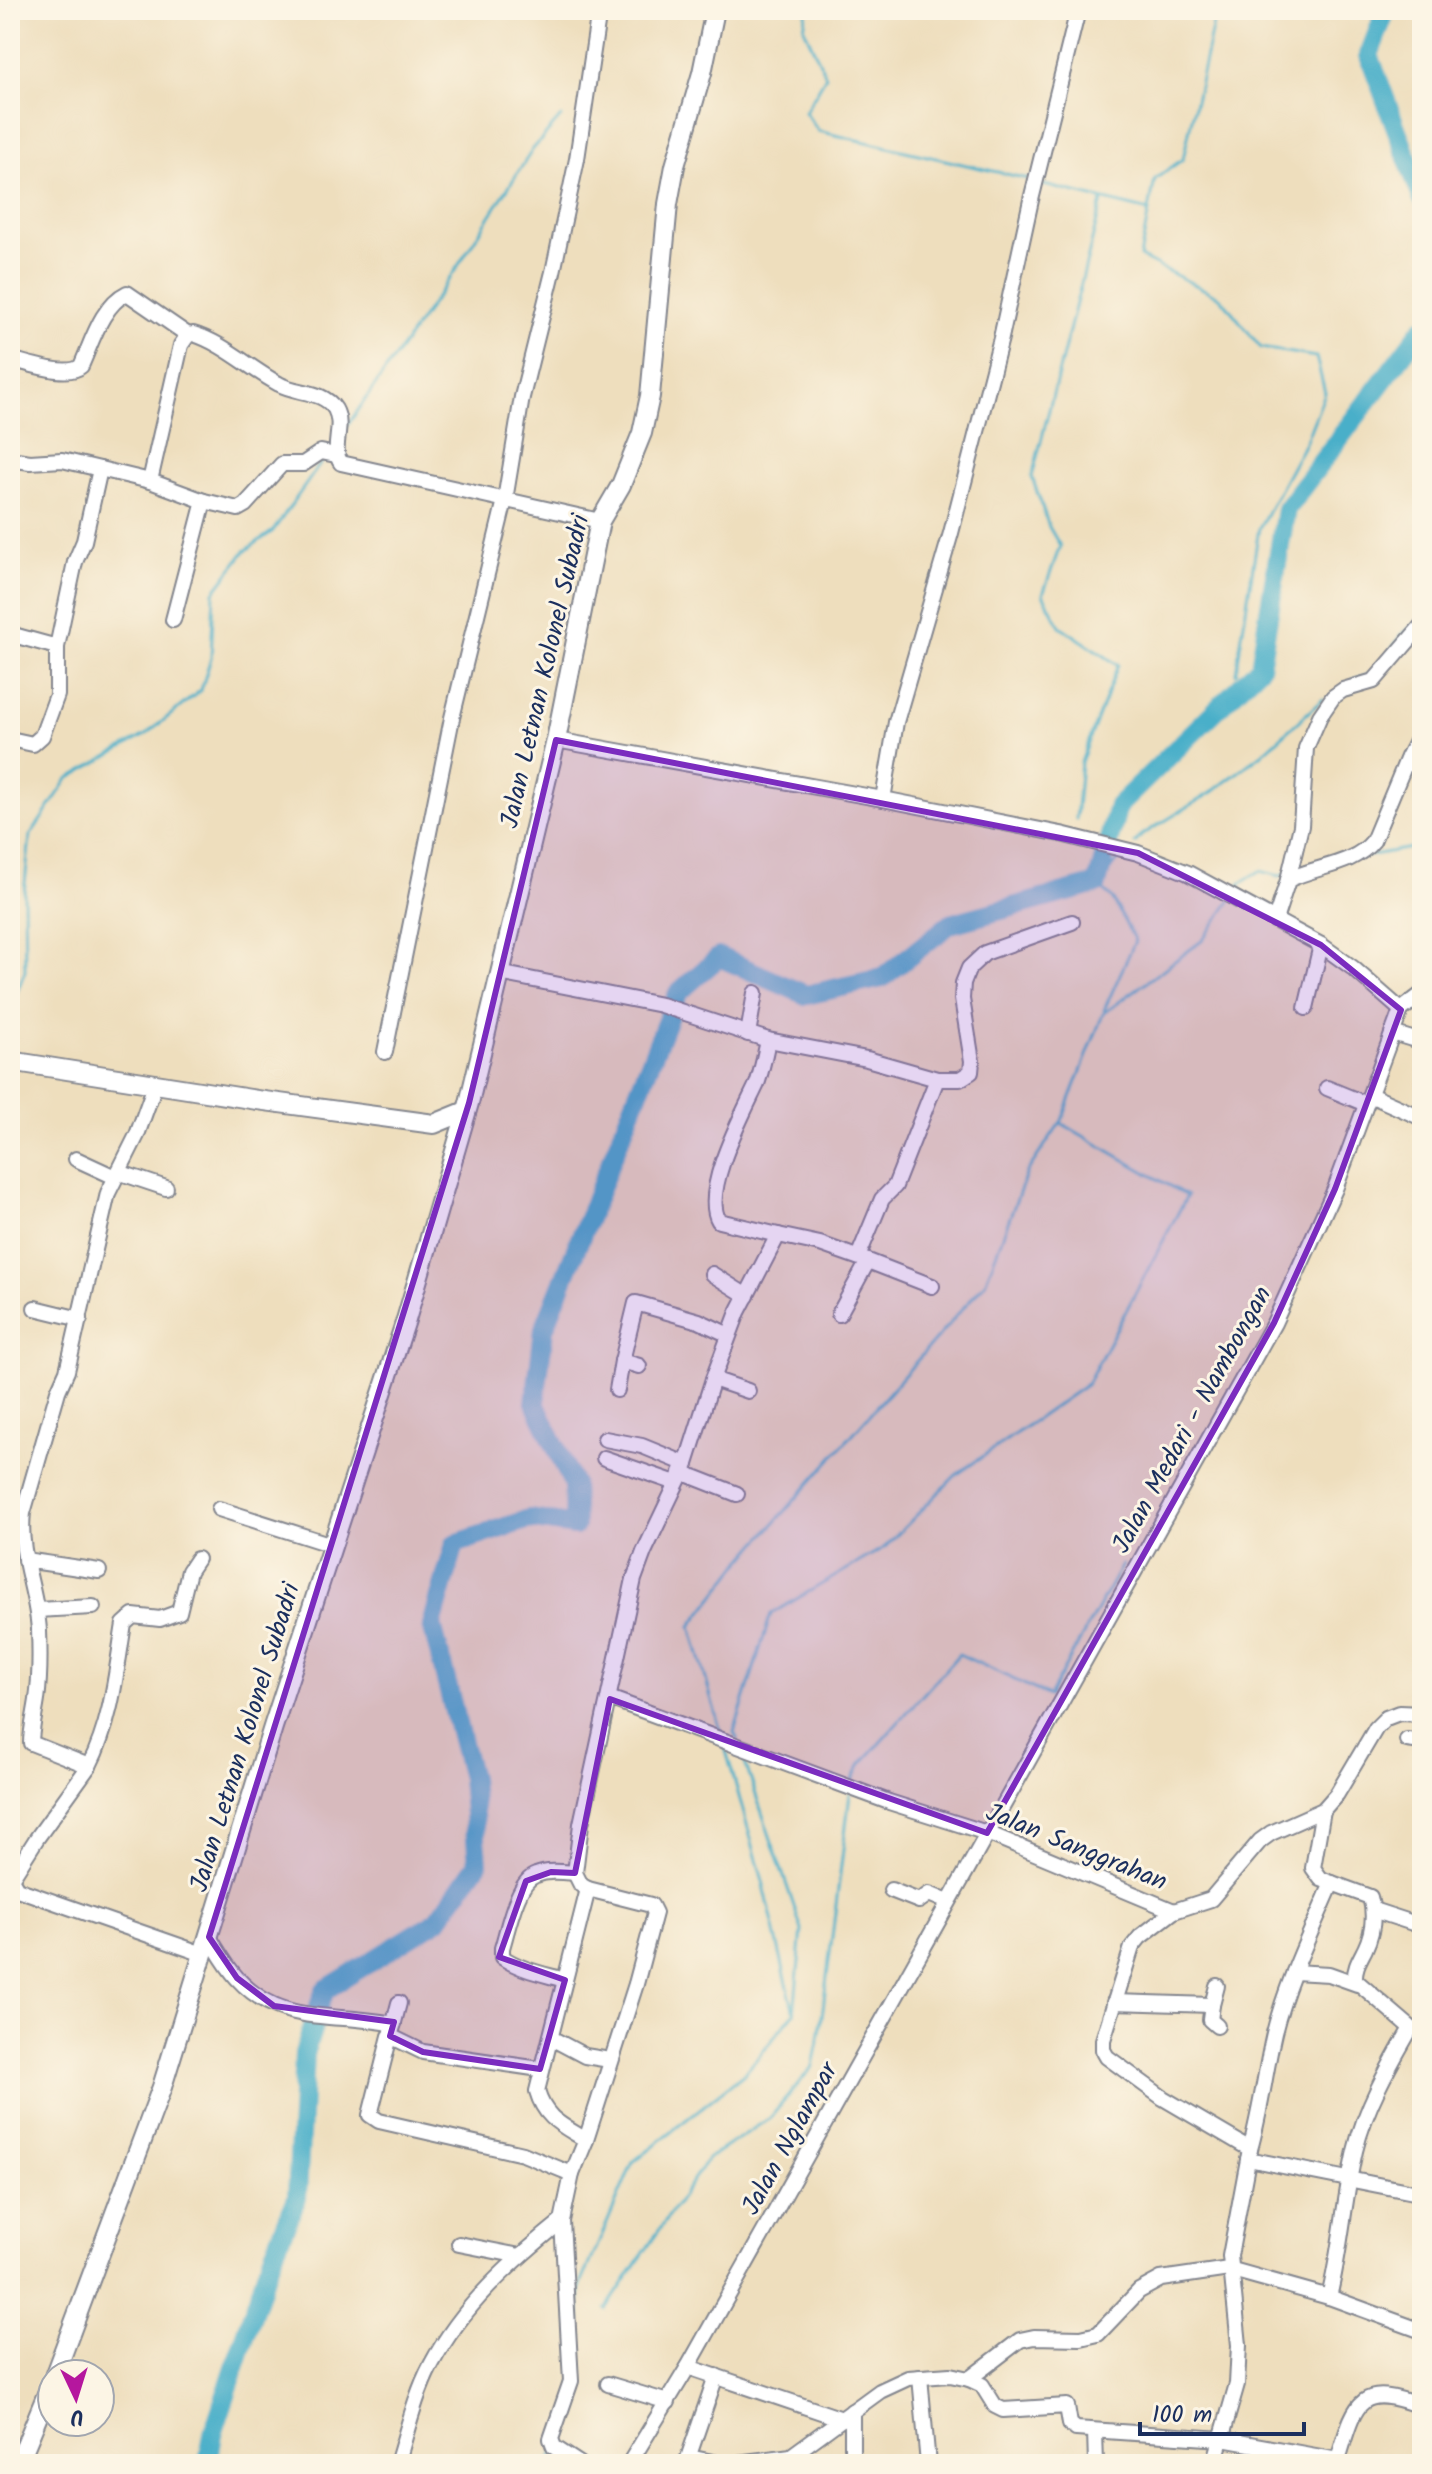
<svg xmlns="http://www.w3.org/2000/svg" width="1432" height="2474" font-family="Kalam,sans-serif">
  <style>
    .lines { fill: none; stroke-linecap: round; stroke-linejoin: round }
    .stream { stroke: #4aafc9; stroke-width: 3 }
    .river { stroke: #4aafc9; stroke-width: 20 }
    .minor-casing { stroke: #84868e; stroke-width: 18 }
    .major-casing { stroke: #84868e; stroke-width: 22 }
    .minor { stroke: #fff; stroke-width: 14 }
    .major { stroke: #fff; stroke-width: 18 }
    .marked { fill: #7b2cbf; fill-opacity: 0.2; stroke: #7b2cbf; stroke-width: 6; stroke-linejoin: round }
    .labels { text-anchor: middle; stroke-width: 6; stroke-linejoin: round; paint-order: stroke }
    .street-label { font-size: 26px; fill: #1b2f5e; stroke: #fcf5e5 }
  </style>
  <rect width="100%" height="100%" fill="#fcf5e5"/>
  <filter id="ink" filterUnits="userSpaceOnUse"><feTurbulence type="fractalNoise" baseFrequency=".0125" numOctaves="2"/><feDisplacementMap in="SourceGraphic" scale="16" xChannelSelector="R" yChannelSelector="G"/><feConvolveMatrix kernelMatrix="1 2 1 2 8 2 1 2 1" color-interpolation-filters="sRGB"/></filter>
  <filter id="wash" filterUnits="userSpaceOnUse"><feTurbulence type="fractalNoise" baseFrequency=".006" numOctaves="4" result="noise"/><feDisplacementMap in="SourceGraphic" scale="32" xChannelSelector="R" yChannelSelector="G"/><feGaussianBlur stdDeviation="1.8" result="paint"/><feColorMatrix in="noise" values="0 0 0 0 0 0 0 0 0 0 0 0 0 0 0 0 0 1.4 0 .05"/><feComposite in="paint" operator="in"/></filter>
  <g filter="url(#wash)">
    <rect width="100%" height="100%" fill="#eedebd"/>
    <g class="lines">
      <!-- stream -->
      <g class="stream">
        <path d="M807,10L804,28L826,76L805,112L818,131L1028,179"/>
        <path d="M1216,10L1183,159L1155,179L1140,257L1221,298L1261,348L1316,357L1325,393L1305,443L1259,528L1236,673"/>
        <path d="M1040,184L1149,211"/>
        <path d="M347,426L456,269L533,149L561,117"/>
        <path d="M1389,653L1402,634L1413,626"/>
        <path d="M1353,680L1375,672"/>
        <path d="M1076,819L1081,762L1118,665L1060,626L1043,594L1060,546L1049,527L1032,477L1102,201"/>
        <path d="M1135,843L1142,835L1212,792L1262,754L1323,699"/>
        <path d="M1367,856L1422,846"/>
        <path d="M1235,894L1241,883L1260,871L1280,876L1285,873"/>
        <path d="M10,1009L25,971L24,893L30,836L68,779L147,734L201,690L211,658L214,592L245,551L273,531L323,460"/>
        <path d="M1104,1010L1135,941L1112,898L1097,884L1120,858"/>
        <path d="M10,1036L13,1056"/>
        <path d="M721,1733L691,1626L738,1565L985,1283L1027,1172L1060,1123"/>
        <path d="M737,1739L734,1732L771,1614L885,1547L956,1475L1087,1384L1187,1196L1061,1123L1103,1014L1203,940L1231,900"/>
        <path d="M725,1747L763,1881L793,2009"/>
        <path d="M852,1782L861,1764L959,1654L1049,1696L1122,1565"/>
        <path d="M606,2309L707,2159L770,2118L813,2066L820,2032L850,1794"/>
        <path d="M559,2446L579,2389L580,2287L633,2162L745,2073L794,2013L802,1930L742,1754"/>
        <path d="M547,2464L555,2452"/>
      </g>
      <!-- river -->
      <g class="river">
        <path d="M1386,10L1369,55L1422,198"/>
        <path d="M319,2006L325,1990L438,1920L478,1863L471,1778L432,1625L455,1544L529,1519L575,1526L573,1484L535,1403L544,1329L678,993L719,957L806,995L882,978L950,924L1097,884L1118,806L1260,667L1286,509L1422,329"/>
        <path d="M208,2464L213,2434L268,2267L297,2198L304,2054L314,2024"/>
      </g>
    </g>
  </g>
  <g filter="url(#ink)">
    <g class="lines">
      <!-- minor casing -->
      <g class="minor-casing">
        <g id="minor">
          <path d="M10,359C27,363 68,378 81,366C92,342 102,305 127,293L188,335"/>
          <path d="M10,459L30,462L62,460L100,469L84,541L75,562L57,647V695L42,736L33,744L10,739"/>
          <path d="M100,469L150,481L181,345L188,335L193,334C222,342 252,370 279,384C297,394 323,390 335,409C345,427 330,448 341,463L600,521"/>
          <path d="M150,481L204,501L238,509L245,505L282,464H303L321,452L336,455"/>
          <path d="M173,620L204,501"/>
          <path d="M10,631L17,636L57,647"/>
          <path d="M556,740L883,799L1061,834L1138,853L1188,873L1321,945L1353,968L1401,1010"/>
          <path d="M883,799L896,722L951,533L1001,338L1031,200L1078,10"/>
          <path d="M1288,880L1301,826L1306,748L1320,716L1333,697L1343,690L1374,681L1422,625"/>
          <path d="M1275,920L1288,880C1315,866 1353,866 1373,841L1408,757L1422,730"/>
          <path d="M499,973L661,1005L768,1040L867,1059L937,1079L895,1186L882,1199L858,1257"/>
          <path d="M1306,1008L1321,945"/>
          <path d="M1401,1010L1422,994"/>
          <path d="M1392,1033L1422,1042"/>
          <path d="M748,1034L755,993"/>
          <path d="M385,1052L452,718L505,500L522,397L553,272L577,159L599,10"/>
          <path d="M937,1079H960L971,1072L972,1061L962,999L963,983L969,968L985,953L1072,922"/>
          <path d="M155,1085L137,1135L108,1193L67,1371L58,1391L23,1513C18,1554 37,1591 39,1631C40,1654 40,1677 37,1700C35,1714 31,1730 31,1743L89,1766L37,1838L11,1879L17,1889L203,1954"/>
          <path d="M1327,1088L1366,1104"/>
          <path d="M1370,1095L1422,1118"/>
          <path d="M76,1159L115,1177"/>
          <path d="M118,1172L166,1188"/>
          <path d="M778,1235L820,1244L868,1261L839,1314"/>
          <path d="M868,1261L932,1286"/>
          <path d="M712,1274L747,1296"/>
          <path d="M35,1308L80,1319"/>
          <path d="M639,1366L622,1361L636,1303L699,1321L729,1335"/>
          <path d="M713,1379L748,1391"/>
          <path d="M617,1390L622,1361"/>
          <path d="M605,1439L642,1446L686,1464"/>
          <path d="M604,1458L676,1483"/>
          <path d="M681,1472L737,1494"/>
          <path d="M219,1509L332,1545"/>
          <path d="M25,1560L99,1571"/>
          <path d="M37,1610L93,1607"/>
          <path d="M609,1698L889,1802L987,1833L1174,1911L1140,1937L1132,1947L1103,2040V2050L1107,2057L1163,2098L1250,2149L1230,2256L1239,2345L1237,2384L1214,2464"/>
          <path d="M1407,1740L1422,1742"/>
          <path d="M89,1766C112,1721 116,1673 124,1624L133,1616L160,1619L179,1612L189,1571L197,1559"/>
          <path d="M891,1890L919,1901L929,1894L948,1902"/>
          <path d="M1373,1910L1422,1926"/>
          <path d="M1174,1911L1211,1899L1260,1841L1271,1833L1323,1810L1337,1794L1376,1728L1386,1718L1399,1713L1422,1714"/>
          <path d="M209,1937C218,1951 226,1966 237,1978C281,2027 335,2012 394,2024"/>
          <path d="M1294,1972L1329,1974L1357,1984"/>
          <path d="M565,1980C544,1974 520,1970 502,1957V1948C508,1929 517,1881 536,1875C549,1870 562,1872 575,1873"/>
          <path d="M1114,2002L1212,2005L1217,1986"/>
          <path d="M1212,2005L1210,2020L1217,2026"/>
          <path d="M392,2030L399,2003"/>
          <path d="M551,2038L585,2056L610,2060"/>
          <path d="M540,2069L423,2052L390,2036L370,2115L379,2121L523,2154L572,2174"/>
          <path d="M586,2140L636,1984L655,1913L651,1905L588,1889"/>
          <path d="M1250,2149C1261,2111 1265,2072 1274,2033C1287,1981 1311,1932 1332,1883"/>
          <path d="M1248,2159L1418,2193"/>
          <path d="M459,2244L520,2256"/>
          <path d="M1329,2297L1422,2331"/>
          <path d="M688,2367L842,2419"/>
          <path d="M920,2377L928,2464"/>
          <path d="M969,2379L1020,2340L1034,2337L1081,2338L1098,2334L1139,2291L1161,2279L1229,2269L1329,2297C1341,2249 1344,2199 1355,2151C1365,2108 1389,2066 1411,2028L1355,1980C1354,1968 1360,1959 1365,1949C1373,1932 1375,1914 1370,1897L1321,1879L1313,1868L1323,1810"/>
          <path d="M608,2384L668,2402"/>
          <path d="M1095,2431L1096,2464"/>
          <path d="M689,2457L722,2464"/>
          <path d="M852,2457V2411"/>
          <path d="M397,2464C407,2432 415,2395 431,2365C462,2306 510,2263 562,2221"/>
          <path d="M580,2464L554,2447L551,2439L571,2381L562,2221L572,2174L586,2140C562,2125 545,2119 537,2091L588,1889L581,1885L575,1873L581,1824L634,1579L644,1552L686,1464L713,1379L738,1312L778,1235L719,1221C701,1191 743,1114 757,1084C762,1070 765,1055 768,1040"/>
          <path d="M629,2464L688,2367L1274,1323L1335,1189L1401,1010"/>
          <path d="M686,2464L716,2376"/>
          <path d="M730,2464L791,2456L880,2391L908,2378L950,2375L969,2379L982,2385L995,2406L1003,2410L1067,2406L1070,2424L1076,2429L1222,2439L1338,2460C1355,2404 1358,2381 1422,2407"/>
        </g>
      </g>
      <!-- major casing -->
      <g class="major-casing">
        <g id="major">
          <path d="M10,1061L257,1100L434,1124L466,1111"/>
          <path d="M55,2374L162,2087L273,1727L406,1320L469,1103L556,740L600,521L621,485L642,433L650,396L668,204L675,166L702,73L715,10"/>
          <path d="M18,2464L52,2382"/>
        </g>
      </g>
      <!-- minor -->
      <use href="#minor" class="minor"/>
      <!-- major -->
      <use href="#major" class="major"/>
    </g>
  </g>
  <!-- marked area -->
  <path class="marked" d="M556,740L1138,853L1321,945L1401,1010L1335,1189L1274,1323L987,1833L610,1699L575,1873L551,1872L526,1881L499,1957L565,1980L540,2069L423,2052L390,2036L394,2022L274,2006L237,1978L209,1937L469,1103Z"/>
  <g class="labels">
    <!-- street labels -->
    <g class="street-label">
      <text transform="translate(544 671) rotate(-77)" y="9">Jalan Letnan Kolonel Subadri</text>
      <text transform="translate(1191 1419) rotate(-61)" y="9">Jalan Medari - Nambongan</text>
      <text transform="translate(244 1737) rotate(-73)" y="9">Jalan Letnan Kolonel Subadri</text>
      <text transform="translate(1077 1846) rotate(22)" y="9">Jalan Sanggrahan</text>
      <text transform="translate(789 2138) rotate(-61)" y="9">Jalan Nglampar</text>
    </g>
  </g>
  <!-- margin -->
  <rect width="1432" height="2474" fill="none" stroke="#fcf5e5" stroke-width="40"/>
  <!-- north arrow -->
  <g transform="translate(76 2398) rotate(176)"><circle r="38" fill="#fcf5e5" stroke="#a2a6af" stroke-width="2"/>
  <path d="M0-6L14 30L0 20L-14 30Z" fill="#b5179e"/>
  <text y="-12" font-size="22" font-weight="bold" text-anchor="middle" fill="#1b2f5e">U</text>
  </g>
  <!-- scale -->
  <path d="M1140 2422v12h164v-12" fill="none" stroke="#1b2f5e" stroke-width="4"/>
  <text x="1152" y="2422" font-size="24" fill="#1b2f5e" stroke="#fcf5e5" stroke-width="6" paint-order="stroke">100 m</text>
</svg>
